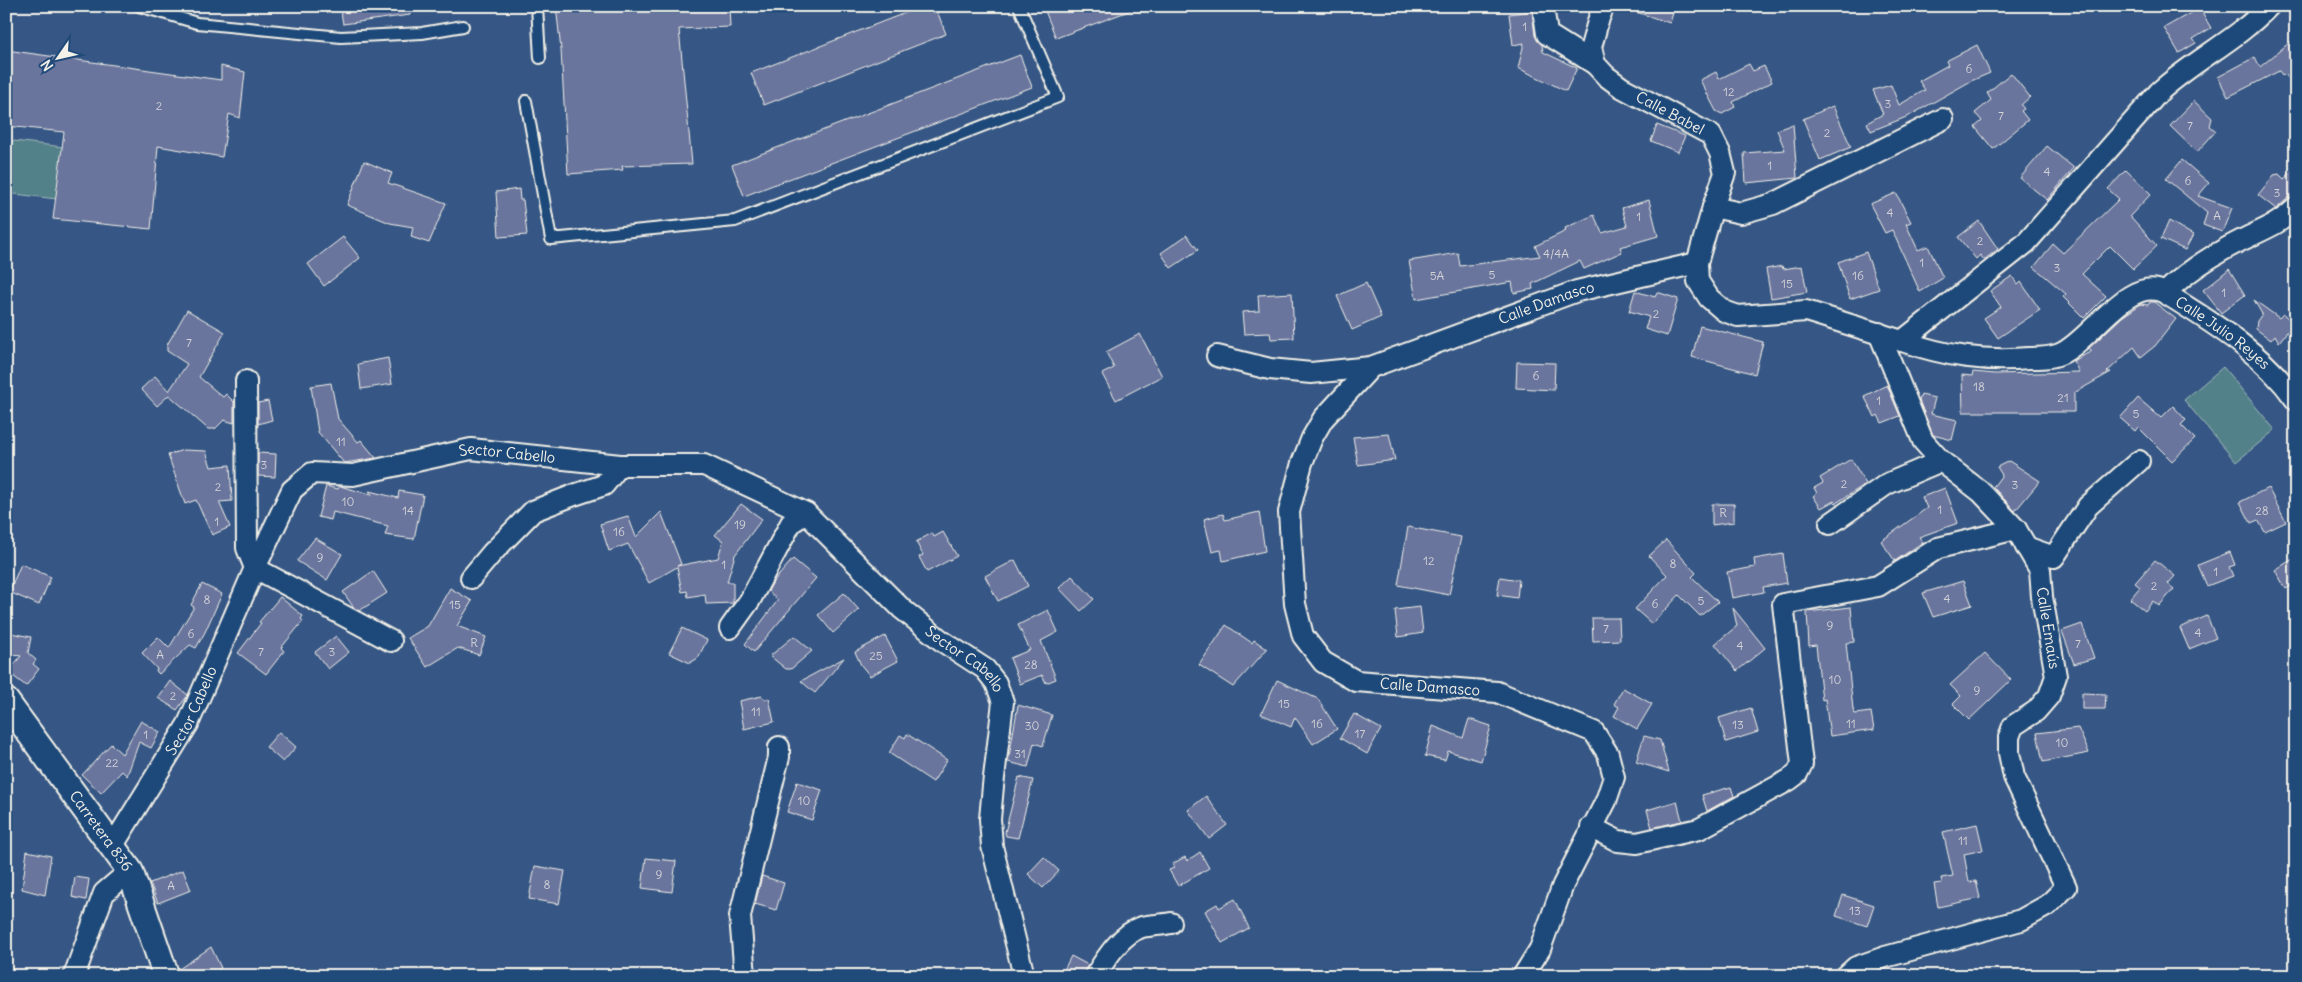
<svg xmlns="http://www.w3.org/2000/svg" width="2302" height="982" font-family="Delius,sans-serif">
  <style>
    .green { fill: #53818a; stroke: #a4b9b9 }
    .building { fill: #6a749e; stroke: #f4f1e8 }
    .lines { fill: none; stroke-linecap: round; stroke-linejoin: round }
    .service-casing { stroke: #f4f1e8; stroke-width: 14 }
    .minor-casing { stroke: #f4f1e8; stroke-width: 24 }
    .tertiary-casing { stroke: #f4f1e8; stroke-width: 29 }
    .service { stroke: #1f4a7a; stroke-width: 10 }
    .minor { stroke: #1f4a7a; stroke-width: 20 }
    .tertiary { stroke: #1f4a7a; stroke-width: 25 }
    .labels { text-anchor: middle; stroke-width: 5; stroke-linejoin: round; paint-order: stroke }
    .number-label { font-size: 12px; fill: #d2d2d6 }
    .street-label { font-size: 15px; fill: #f4f1e8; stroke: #1f4a7a }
  </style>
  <rect width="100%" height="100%" fill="#365785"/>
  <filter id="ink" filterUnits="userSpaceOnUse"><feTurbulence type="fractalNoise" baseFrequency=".02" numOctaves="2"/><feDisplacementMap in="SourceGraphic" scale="10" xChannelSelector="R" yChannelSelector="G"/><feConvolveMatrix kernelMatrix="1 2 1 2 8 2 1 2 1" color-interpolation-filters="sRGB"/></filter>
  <g filter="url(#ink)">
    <!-- green -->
    <g class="green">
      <path d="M6,140L63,147L57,199L6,193Z"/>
      <path d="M2223,367L2275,430L2236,462L2184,400Z"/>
    </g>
    <!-- building -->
    <g class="building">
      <path d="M340,6H410V15L343,24Z"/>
      <path d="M556,6H729L730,27L679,29L692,164L622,166L623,170L568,174L561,50Z"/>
      <path d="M923,6H935L946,34L764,105L751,73Z"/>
      <path d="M1043,6H1136L1137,8L1056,38Z"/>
      <path d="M1627,6H1675L1670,23L1627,9Z"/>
      <path d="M2199,8L2211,28L2193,39L2196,43L2179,53L2164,28Z"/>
      <path d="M1532,11L1535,36L1542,45L1543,52L1577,68L1566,91L1518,68L1524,43L1513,45L1509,14Z"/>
      <path d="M2296,37V88L2285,74L2283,76L2279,71L2228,97L2218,77L2255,57L2260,67Z"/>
      <path d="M1977,45L1990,73L1971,81L1909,116L1871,131L1867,123L1883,114L1873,90L1891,85L1899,105L1925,90L1919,81L1948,65L1946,61Z"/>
      <path d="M6,50L221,80V66L245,72L240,118L229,114L222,157L158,146L151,229L53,219L64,132L6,126Z"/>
      <path d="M1020,55L1032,87L744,196L732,165Z"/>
      <path d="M1749,64L1753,71L1764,66L1772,82L1733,102L1735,107L1722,114L1716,111L1700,80L1716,72L1719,79Z"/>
      <path d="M2011,73L2030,97L2021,105L2024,109L2021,111L2028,120L1993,149L1975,127L1982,121L1975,113L1991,100L1987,93Z"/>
      <path d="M2194,101L2212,118L2210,126L2216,131L2197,152L2170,126Z"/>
      <path d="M1833,106L1851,147L1820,160L1803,119Z"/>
      <path d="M1793,124L1797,178L1746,183L1744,153L1785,150L1777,130Z"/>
      <path d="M1657,125L1685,136L1678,152L1651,141Z"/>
      <path d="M2047,146L2074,168L2047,200L2020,178Z"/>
      <path d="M2182,160L2209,183L2198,196L2232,208L2222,232L2203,225L2207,213L2166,179Z"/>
      <path d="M364,161L392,173L388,183L446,203L429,243L411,237L413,227L390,223L347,205Z"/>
      <path d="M2296,167V191L2276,209L2258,195L2274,175L2279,174L2284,179Z"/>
      <path d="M2126,170L2151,194L2130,216L2157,246L2133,269L2110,246L2082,274L2106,296L2084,318L2063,297L2066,294L2034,267L2053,244L2063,253L2119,199L2108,189Z"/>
      <path d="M519,189L520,200H523L527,235L499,237L496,192Z"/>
      <path d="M1896,193L1911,222L1906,224L1918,250L1928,246L1943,278L1920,292L1892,230L1885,233L1870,204Z"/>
      <path d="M1649,200L1658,236L1620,247L1622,252L1584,269L1580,261L1532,284L1533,289L1514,293L1512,282L1416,299L1409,261L1458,253L1460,266L1540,256L1535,246L1566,231L1565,228L1594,215L1602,233L1627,226L1622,208Z"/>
      <path d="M1979,221L1998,249L1984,260L1980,255L1976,259L1958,237Z"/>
      <path d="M2169,221L2193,235L2185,250L2161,239Z"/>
      <path d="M1187,235L1198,250L1171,268L1161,253Z"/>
      <path d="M343,237L360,258L324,286L308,264Z"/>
      <path d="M1866,252L1879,289L1850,299L1838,262Z"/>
      <path d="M1782,266L1783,269L1802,266L1807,292L1771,298L1766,269Z"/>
      <path d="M2229,269L2245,295L2221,313L2203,290Z"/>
      <path d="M2012,276L2018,285L2021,282L2040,310L1998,338L1984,318L2001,307L1990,291Z"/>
      <path d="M1366,283L1381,317L1352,330L1337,296Z"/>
      <path d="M1635,291L1655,297L1657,292L1678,299L1667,336L1645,329L1649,317L1629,311Z"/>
      <path d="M1292,293L1294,338L1271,339L1270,333L1244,334L1242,312L1259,311L1258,295Z"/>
      <path d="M2254,300L2279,318L2283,314L2294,323L2279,342L2275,335L2271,340L2256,329L2257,321L2262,314Z"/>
      <path d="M2150,302H2154L2176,319L2155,346L2141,357L2134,347L2107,372H2111L2074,393V412H1963L1962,375L1972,376L1973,372L1995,374L2079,372L2073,361L2092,351L2089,348L2122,317L2141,304L2148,305Z"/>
      <path d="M187,310L225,332L199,377L223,397L226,394L234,402V423L224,420L215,429H208L169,395L157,406L141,389L155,376L169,391L187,364L167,351V345Z"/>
      <path d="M1700,326L1763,342L1755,374L1692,357Z"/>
      <path d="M1140,334L1162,376L1116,400L1102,374L1114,368L1106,352Z"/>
      <path d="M388,358L392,384L361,389L358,364Z"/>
      <path d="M1517,362L1555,363L1554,390L1516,388Z"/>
      <path d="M331,383L338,419L358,442L361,440L376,458L344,463L318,432L311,386Z"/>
      <path d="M1887,385L1900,416L1882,423L1878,415L1875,417L1864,396Z"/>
      <path d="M1921,395L1935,398L1931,414L1957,420L1952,440L1933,435L1919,401Z"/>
      <path d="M2138,398L2161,418L2173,406L2186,420L2181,425L2195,439L2172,461L2138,427L2135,431L2120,418Z"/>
      <path d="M268,401L272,420L258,424V403Z"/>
      <path d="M1389,434L1395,460L1358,465L1353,437Z"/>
      <path d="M183,450L206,451L211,467L230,465L232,501L219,502L230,527L212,535L196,500L185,504L168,455Z"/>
      <path d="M258,453L276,454L275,477L258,476Z"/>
      <path d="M1851,459L1866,484L1836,503L1834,501L1821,508L1813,496L1817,493L1814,488L1823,483L1820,478Z"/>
      <path d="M2009,461L2040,481L2015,511L1993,487L2002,475L1997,467Z"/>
      <path d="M326,486L338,489L340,486L372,495L369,491L398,498L399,491L423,495L414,539L385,535L388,526L333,512L331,520L318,517Z"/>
      <path d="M1945,488L1958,523L1919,537L1923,542L1895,561L1881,541L1927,508L1922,497Z"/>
      <path d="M2268,488L2286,522L2265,532L2258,520L2251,523L2240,502Z"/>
      <path d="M741,504L762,519L735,555L727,582H733V603L706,604L705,594L688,597L687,591L682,592L677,567L649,583L628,544L609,551L600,524L628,516L636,537L661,512L681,564L677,566L718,558L723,541L715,535Z"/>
      <path d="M1712,504H1734V522L1712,525Z"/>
      <path d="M1259,512L1265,551L1223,561L1221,550L1212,552L1204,519L1223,514L1225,520Z"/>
      <path d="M1408,527L1461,537L1449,595L1398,585Z"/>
      <path d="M943,532L957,556L927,572L919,557L923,555L916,542L932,533L934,537Z"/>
      <path d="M315,538L342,554L327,580L297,561Z"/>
      <path d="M1666,540L1696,573L1692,577L1718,602L1700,616L1679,595L1652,624L1635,609L1667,575L1649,556Z"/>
      <path d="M2230,552L2235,565L2229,567L2233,576L2207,586L2198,565Z"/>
      <path d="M1783,554L1787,583L1763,587L1764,592L1732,598L1727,572L1755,567L1754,559Z"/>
      <path d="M2296,557V583L2286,589L2275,570Z"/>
      <path d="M793,559L816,578L754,652L745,644L778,600L768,591L773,582Z"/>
      <path d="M1015,560L1028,586L998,601L985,576Z"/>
      <path d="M2155,560L2175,576L2168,584L2174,589L2159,606L2153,601L2145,611L2130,599L2140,587L2135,583Z"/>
      <path d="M21,564L51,577L39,605L9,592Z"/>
      <path d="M373,571L387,593L359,611L354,608L343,592Z"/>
      <path d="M1072,576L1094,599L1081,611L1059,588Z"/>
      <path d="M1500,577L1519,580L1517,598L1497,595Z"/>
      <path d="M1963,581L1972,605L1933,617L1923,593Z"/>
      <path d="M202,584L222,594L205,632L196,648L190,645L159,674L156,671L157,669L142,653L158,637L169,648L194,607L191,605Z"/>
      <path d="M450,588L472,601L457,626L486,637L479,655L458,648L427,667L408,638L428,626Z"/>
      <path d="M844,593L859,610L833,633L818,615Z"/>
      <path d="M280,597L303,616L301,619L303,621L281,648L284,651L266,674L238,653L261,623L259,622Z"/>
      <path d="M1420,607L1423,633L1398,637L1395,610Z"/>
      <path d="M1851,607L1854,642L1846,643L1853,709L1855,714L1871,712L1874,730L1830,736L1825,699L1822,700L1816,645L1809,646L1807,612Z"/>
      <path d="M1733,608L1765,648L1737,671L1715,644L1737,626Z"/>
      <path d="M1048,610L1058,632L1041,641L1056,679L1046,683L1042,675L1020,684L1010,658L1030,650L1018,625Z"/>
      <path d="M2207,616L2216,638L2189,649L2180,628Z"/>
      <path d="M1592,618H1619L1620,640L1593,641Z"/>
      <path d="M2082,624L2094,658L2074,664L2062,631Z"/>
      <path d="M1226,625L1252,643L1254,640L1267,649L1233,687L1199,665Z"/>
      <path d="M682,628L707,640L698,658L690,663L669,653Z"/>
      <path d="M6,632L31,637L28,653L36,660L33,664L39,669L26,686L8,672L21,656L6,654Z"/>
      <path d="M336,636L349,652L328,669L315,652Z"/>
      <path d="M794,636L812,651L791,669H786L770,656Z"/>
      <path d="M885,636L898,661L870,676L861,665L855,652Z"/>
      <path d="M1985,653L2011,680L1969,720L1953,704L1961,696L1950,685Z"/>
      <path d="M844,658L815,693L801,681Z"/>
      <path d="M1277,680L1318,699L1337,729L1313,744L1295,717L1291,727L1261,714Z"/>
      <path d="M170,681L188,695L177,710L158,698Z"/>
      <path d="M1623,688L1652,704L1637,729L1614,716L1619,707L1614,704Z"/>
      <path d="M2082,693L2106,694L2105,709H2082Z"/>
      <path d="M762,696L765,700L769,698L774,722L744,729L739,701Z"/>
      <path d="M1018,705L1052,715L1043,746L1034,743L1028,767L1008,762Z"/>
      <path d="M1751,708L1758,732L1726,742L1719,718Z"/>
      <path d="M1354,714L1381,729L1367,754L1340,738Z"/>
      <path d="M1469,719L1491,726L1481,761L1448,751L1445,760L1425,756L1433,726L1463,738Z"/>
      <path d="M141,721L160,732L151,748L139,742L127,776L122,771L101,793L82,775L111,744L122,754Z"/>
      <path d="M2078,728L2089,753L2043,762L2037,733Z"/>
      <path d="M279,732L296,747L283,762L266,747Z"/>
      <path d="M907,734L947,760L933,782L889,753L900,735L905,738Z"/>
      <path d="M1644,736L1660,740L1669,772L1636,762Z"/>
      <path d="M1019,777L1033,780L1018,838L1006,836L1005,832Z"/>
      <path d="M797,782L822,790L812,820L787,812Z"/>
      <path d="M1731,787L1734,796L1707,811L1702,795Z"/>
      <path d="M1206,796L1227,825L1209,839L1188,810Z"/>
      <path d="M1677,801L1682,821L1652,828L1647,810Z"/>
      <path d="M1977,824L1983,850L1964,854L1969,882L1976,881L1980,898L1938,907L1934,884L1942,883L1941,878L1953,876L1943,832Z"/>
      <path d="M27,851L51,856L45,895L22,889Z"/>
      <path d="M1200,852L1209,868L1178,886L1169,870L1174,868L1172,864L1185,857L1187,861Z"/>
      <path d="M1044,857L1059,871L1043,888L1028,874Z"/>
      <path d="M646,858L676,861L672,892L642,888Z"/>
      <path d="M535,866L565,871L559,904L529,899Z"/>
      <path d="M183,870L191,890L158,903L150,883Z"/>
      <path d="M762,876L784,883L776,910L755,904Z"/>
      <path d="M75,877L89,879L86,900L72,897Z"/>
      <path d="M1843,895L1874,905L1867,926L1836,916Z"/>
      <path d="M1235,899L1249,928L1222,943L1205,911L1217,904L1219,908Z"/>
      <path d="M211,947L221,968L211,976H180L179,969Z"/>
      <path d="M1071,956L1088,965L1082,976H1061Z"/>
    </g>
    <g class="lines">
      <!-- service casing -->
      <g class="service-casing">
        <g id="service">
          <path d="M139,6L197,23L341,37L422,33L463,26"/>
          <path d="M537,6L540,58"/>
          <path d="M526,101L551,239L735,221L1058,97L1019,6"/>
        </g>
      </g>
      <!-- minor casing -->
      <g class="minor-casing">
        <g id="minor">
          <path d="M1543,6L1547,34L1595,64"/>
          <path id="s1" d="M1604,6L1599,18L1591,47L1595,64L1606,76L1621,87L1711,135L1720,153L1725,173L1713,207L1697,263L1698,281L1709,298L1724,311L1738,316L1806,311L1902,341L2026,243L2159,92C2194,60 2237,40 2269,6"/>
          <path d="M1713,207L1741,213L1773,204L1943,119"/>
          <path id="s2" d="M2165,293C2213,323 2263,353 2296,400"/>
          <path d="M1902,341C1946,356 1983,362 2029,358C2039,358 2051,358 2060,354C2091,341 2129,273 2165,293C2188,270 2214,254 2242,240C2264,229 2278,225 2296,208"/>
          <path d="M1217,356L1270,369L1311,373L1371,367"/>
          <path d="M1830,524L1887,484L1941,461"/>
          <path d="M2026,547L2054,557L2088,506L2139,461"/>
          <path d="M471,578L492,553L533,511L574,495L604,485L620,465"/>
          <path d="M730,628L750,600L791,523L806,513"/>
          <path id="s3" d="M391,641L255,568L292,490L312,473L353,475L471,449L620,465H704L806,513L902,609L942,641L985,669L996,683L1003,702L993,786L990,819L992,846L1024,976"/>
          <path d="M1591,827L1618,841L1637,843L1699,829L1789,780L1797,774L1802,764L1783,604L1878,586L1938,548L2016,529"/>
          <path id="s4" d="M112,847L188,724L255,568L247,548L246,381"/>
          <path d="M74,976L104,893L130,871"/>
          <path d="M745,976L740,916L779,757V747"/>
          <path d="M1095,976C1106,958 1122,933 1142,927C1151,925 1162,925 1171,923"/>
          <path id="s5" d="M1523,976L1540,949L1563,885L1606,801L1614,777L1608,754L1594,732L1497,692L1356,681L1323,662L1303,636L1295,604L1289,512L1302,463L1312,438L1323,419L1371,367L1577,291L1697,263"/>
          <path d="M1846,976L1856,967L1885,957L2021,920L2048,905L2066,887L2014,777L2009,753V737L2013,726L2036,711L2049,696L2056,676L2042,597L2040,570L2016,529L1981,492L1941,461L1923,441L1879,333"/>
        </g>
      </g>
      <!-- tertiary casing -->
      <g class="tertiary-casing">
        <g id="tertiary">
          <path id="s6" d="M6,701L130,871L166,976"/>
        </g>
      </g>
      <!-- service -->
      <use href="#service" class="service"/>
      <!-- minor -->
      <use href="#minor" class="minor"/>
      <!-- tertiary -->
      <use href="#tertiary" class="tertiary"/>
    </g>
  </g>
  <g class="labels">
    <!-- number labels -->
    <g class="number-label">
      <text x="1525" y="31">1</text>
      <text x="1969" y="73">6</text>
      <text x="1729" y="96">12</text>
      <text x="1888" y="108">3</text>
      <text x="159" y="110">2</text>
      <text x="2001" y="120">7</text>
      <text x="2190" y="130">7</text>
      <text x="1827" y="137">2</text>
      <text x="1770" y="170">1</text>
      <text x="2047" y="176">4</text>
      <text x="2188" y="185">6</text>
      <text x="2277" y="197">3</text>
      <text x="1890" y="217">4</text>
      <text x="2217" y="220">A</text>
      <text x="1639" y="221">1</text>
      <text x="1980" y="245">2</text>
      <text x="1556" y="258">4/4A</text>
      <text x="1922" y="267">1</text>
      <text x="2057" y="272">3</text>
      <text x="1492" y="279">5</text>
      <text x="1437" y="280">5A</text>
      <text x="1858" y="280">16</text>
      <text x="1787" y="288">15</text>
      <text x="2224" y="297">1</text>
      <text x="1656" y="318">2</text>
      <text x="189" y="347">7</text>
      <text x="1536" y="380">6</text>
      <text x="1979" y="391">18</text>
      <text x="2063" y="402">21</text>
      <text x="1879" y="405">1</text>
      <text x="2136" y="418">5</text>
      <text x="341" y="446">11</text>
      <text x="264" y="469">3</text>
      <text x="1844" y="488">2</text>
      <text x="2015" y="489">3</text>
      <text x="218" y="491">2</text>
      <text x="348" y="506">10</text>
      <text x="1940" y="514">1</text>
      <text x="408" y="515">14</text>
      <text x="2262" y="515">28</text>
      <text x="1723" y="517">R</text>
      <text x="217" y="526">1</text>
      <text x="740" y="529">19</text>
      <text x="619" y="536">16</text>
      <text x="320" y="562">9</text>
      <text x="1429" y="565">12</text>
      <text x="1673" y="568">8</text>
      <text x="724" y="569">1</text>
      <text x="2216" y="576">1</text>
      <text x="2154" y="590">2</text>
      <text x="1947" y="603">4</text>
      <text x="207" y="604">8</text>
      <text x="1701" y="605">5</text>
      <text x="1655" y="608">6</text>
      <text x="455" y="609">15</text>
      <text x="1830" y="630">9</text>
      <text x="1606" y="633">7</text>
      <text x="2198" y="637">4</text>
      <text x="191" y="638">6</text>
      <text x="474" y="647">R</text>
      <text x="2078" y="648">7</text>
      <text x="1740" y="650">4</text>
      <text x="261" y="656">7</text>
      <text x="332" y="656">3</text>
      <text x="160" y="659">A</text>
      <text x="876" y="660">25</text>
      <text x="1031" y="669">28</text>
      <text x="1835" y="684">10</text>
      <text x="1977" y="695">9</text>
      <text x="173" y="700">2</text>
      <text x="1284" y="708">15</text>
      <text x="756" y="716">11</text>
      <text x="1317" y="728">16</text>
      <text x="1851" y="728">11</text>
      <text x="1738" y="729">13</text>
      <text x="1032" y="730">30</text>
      <text x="1360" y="738">17</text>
      <text x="146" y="739">1</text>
      <text x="2062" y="747">10</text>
      <text x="1020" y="758">31</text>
      <text x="112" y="767">22</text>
      <text x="804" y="805">10</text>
      <text x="1963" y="845">11</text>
      <text x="659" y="879">9</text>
      <text x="547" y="889">8</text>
      <text x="171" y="890">A</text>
      <text x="1855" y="915">13</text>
    </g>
    <!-- street labels -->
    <g class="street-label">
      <text dy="5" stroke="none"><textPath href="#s1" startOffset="151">Calle Babel</textPath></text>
      <text dy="5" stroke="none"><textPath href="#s5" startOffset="1069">Calle Damasco</textPath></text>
      <text dy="5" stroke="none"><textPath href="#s2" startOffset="70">Calle Julio Reyes</textPath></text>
      <text dy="5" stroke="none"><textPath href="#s3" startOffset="465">Sector Cabello</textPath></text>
      <text transform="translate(2048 628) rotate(81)" y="5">Calle Emaús</text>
      <text dy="5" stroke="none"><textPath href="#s3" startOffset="992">Sector Cabello</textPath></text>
      <text transform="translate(1430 687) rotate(4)" y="5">Calle Damasco</text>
      <text dy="5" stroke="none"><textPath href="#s4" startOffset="158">Sector Cabello</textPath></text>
      <text dy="5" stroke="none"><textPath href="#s6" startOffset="161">Carretera 836</textPath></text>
    </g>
  </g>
  <!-- margin -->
  <rect width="2302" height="982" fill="none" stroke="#1f4a7a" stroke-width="25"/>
  <rect x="12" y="12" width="2277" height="957" fill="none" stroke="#f4f1e8" stroke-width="2" filter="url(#ink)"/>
  <!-- north arrow -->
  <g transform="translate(58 58) rotate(236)" stroke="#1f4a7a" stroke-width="4" paint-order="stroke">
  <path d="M0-4L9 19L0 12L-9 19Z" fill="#f4f1e8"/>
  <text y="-8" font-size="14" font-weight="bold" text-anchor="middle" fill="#f4f1e8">N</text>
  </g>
</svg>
